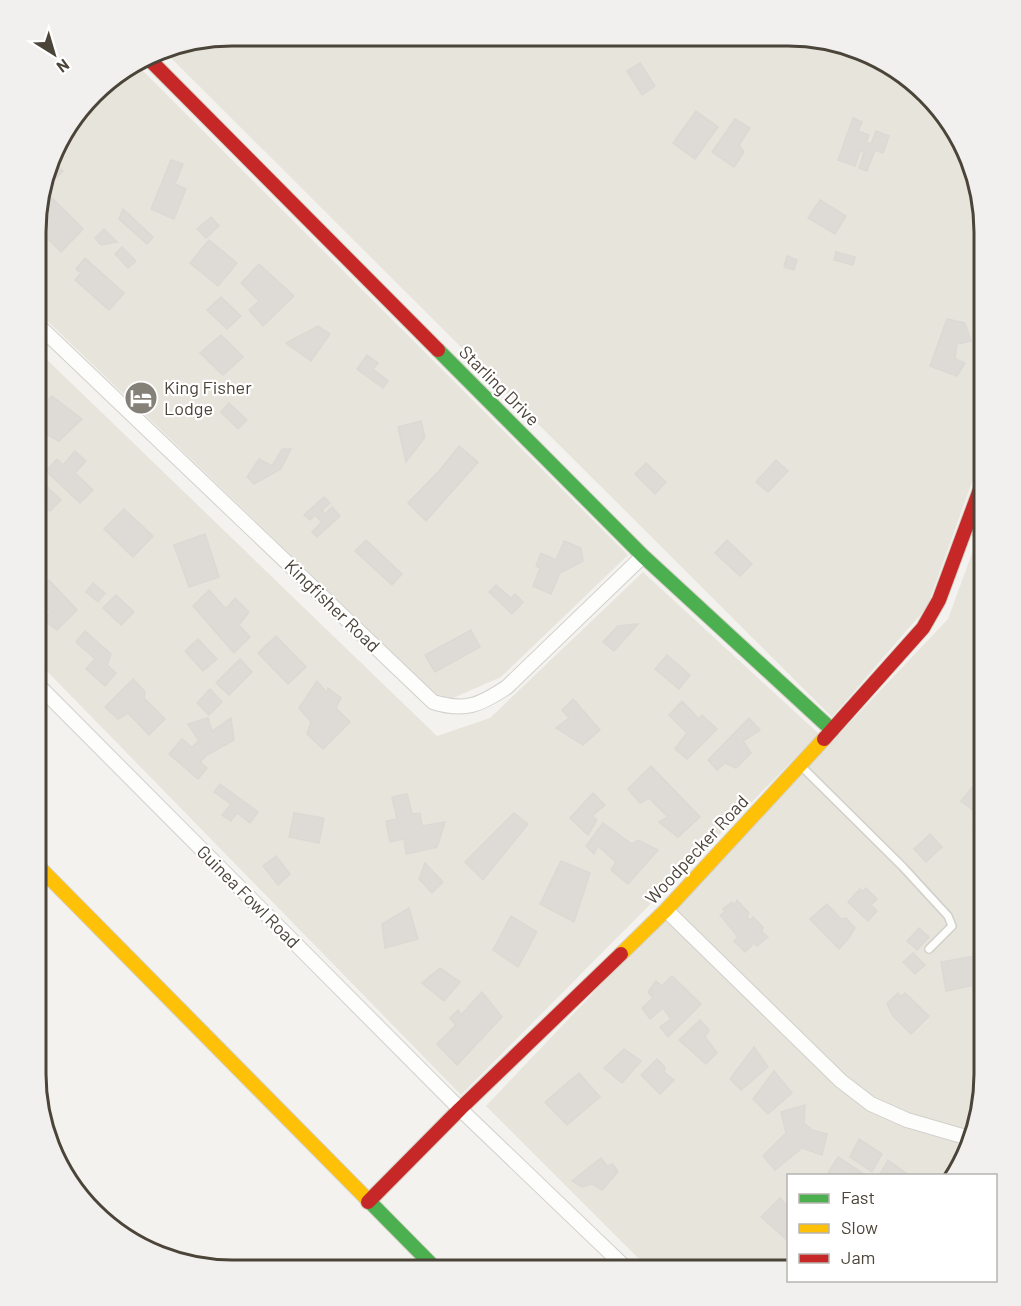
<svg xmlns="http://www.w3.org/2000/svg" width="1021" height="1306" font-family="Barlow,sans-serif">
  <style>
    .residential { fill: #e7e4dc }
    .building { fill: #dedbd6; stroke: #dcd9d4; stroke-width: 1.5 }
    .lines { fill: none; stroke-linecap: round; stroke-linejoin: round }
    .lane-casing { stroke: #d2d0cb; stroke-width: 10 }
    .street-casing { stroke: #d2d0cb; stroke-width: 16 }
    .fast-casing { stroke: #d3cfc5; stroke-width: 16 }
    .slow-casing { stroke: #d3cfc5; stroke-width: 16 }
    .jam-casing { stroke: #d3cfc5; stroke-width: 16 }
    .lane { stroke: #fdfdfc; stroke-width: 7 }
    .street { stroke: #fdfdfc; stroke-width: 14 }
    .fast { stroke: #4caf50; stroke-width: 14 }
    .slow { stroke: #ffc107; stroke-width: 14 }
    .jam { stroke: #c62828; stroke-width: 14 }
    .labels { text-anchor: middle; stroke-width: 4.5; stroke-linejoin: round; paint-order: stroke }
    .street-label { font-size: 18px; fill: #4b4439; stroke: #fff }
    .poi-label { font-size: 18px; fill: #4b4439; stroke: #fff; text-anchor: start }
    .rim { fill: none; stroke: #4b4439; stroke-width: 3 }
  </style>
  <rect width="100%" height="100%" fill="#f4f2ee"/>
  <!-- residential -->
  <g class="residential">
    <path d="M232,36L815,38L898,69L959,134L985,232V446L927,607L832,717L163,50L169,47Z"/>
    <path d="M137,65L628,555L501,677L444,702L38,312V206L62,134L103,84Z"/>
    <path d="M37,350L437,736L490,718L643,572L819,734L461,1095L37,661Z"/>
    <path d="M985,518V1086L959,1172L955,1176H788V1270H650L486,1106L948,619Z"/>
  </g>
  <!-- building -->
  <g class="building">
    <path d="M640,63L655,86L642,95L627,71Z"/>
    <path d="M696,111L718,127L695,159L673,143Z"/>
    <path d="M853,118L862,122L858,131L869,135L866,142L871,144L876,131L889,136L883,153L875,150L867,171L859,168L864,152L860,151L855,166L838,160Z"/>
    <path d="M735,119L750,128L739,145L744,152L734,167L712,152Z"/>
    <path d="M171,160L183,164L175,184L186,189L174,219L151,209Z"/>
    <path d="M54,162L63,171L54,180L48,175Z"/>
    <path d="M44,190L83,229L61,252L38,229V206Z"/>
    <path d="M820,200L846,216L835,234L808,218Z"/>
    <path d="M123,209L153,237L147,244L119,219Z"/>
    <path d="M211,217L219,226L206,238L197,229Z"/>
    <path d="M104,229L117,242L101,245L95,238Z"/>
    <path d="M209,240L237,263L218,286L190,263Z"/>
    <path d="M122,247L136,261L128,268L115,254Z"/>
    <path d="M836,252L855,257L853,265L834,260Z"/>
    <path d="M787,256L797,260L794,270L784,267Z"/>
    <path d="M85,258L124,293L109,310L75,280L81,273L76,269Z"/>
    <path d="M259,264L294,296L263,326L249,310L259,301L241,283Z"/>
    <path d="M221,297L241,316L227,329L207,310Z"/>
    <path d="M947,319L965,323L971,341L957,344L955,359L965,363L957,376L930,366Z"/>
    <path d="M318,326L330,334L311,361L286,343Z"/>
    <path d="M221,335L243,357L223,375L200,353Z"/>
    <path d="M367,355L378,363L373,369L388,381L383,388L357,369Z"/>
    <path d="M52,396L82,419L59,441L46,434L37,439V411Z"/>
    <path d="M229,403L247,420L238,429L221,412Z"/>
    <path d="M421,421L425,437L406,462L398,427Z"/>
    <path d="M459,446L478,462L426,521L408,503L440,470Z"/>
    <path d="M282,449H291L281,469L254,484L247,477L259,459L272,466Z"/>
    <path d="M75,451L86,461L75,473L93,490L80,503L46,471L57,459L63,465Z"/>
    <path d="M776,460L788,471L768,492L756,482Z"/>
    <path d="M646,463L666,482L655,494L635,474Z"/>
    <path d="M40,480L61,500L50,511L37,498V483Z"/>
    <path d="M324,497L330,503L322,510L325,514L332,507L340,516L317,537L312,532L322,522L315,515L310,520L304,515Z"/>
    <path d="M124,509L153,536L133,557L104,529Z"/>
    <path d="M205,534L219,577L189,587L174,545Z"/>
    <path d="M366,540L402,574L392,585L355,551Z"/>
    <path d="M727,540L752,564L740,576L715,553Z"/>
    <path d="M564,541L581,548L583,561L560,573L551,594L533,586L540,568L536,566L541,553L556,560Z"/>
    <path d="M49,580L77,610L57,630L45,621L50,612L37,599V591Z"/>
    <path d="M93,583L105,593L98,602L86,592Z"/>
    <path d="M496,585L511,598L515,594L523,602L512,614L489,592Z"/>
    <path d="M209,590L226,609L235,598L249,612L239,625L250,637L234,653L193,606Z"/>
    <path d="M116,595L134,612L121,625L103,608Z"/>
    <path d="M638,624L614,651L603,642L618,626Z"/>
    <path d="M471,630L480,647L435,672L425,655Z"/>
    <path d="M85,631L111,654L107,665L116,673L105,686L86,669L95,659L76,642Z"/>
    <path d="M276,636L306,667L288,684L258,653Z"/>
    <path d="M198,639L217,659L203,671L185,651Z"/>
    <path d="M667,655L690,675L679,689L655,669Z"/>
    <path d="M240,659L252,672L229,695L216,683Z"/>
    <path d="M133,679L145,692L144,698L165,719L149,735L128,713L118,719L105,707Z"/>
    <path d="M317,681L327,693L328,688L341,698L336,708L350,722L323,749L307,734L311,722L299,708Z"/>
    <path d="M210,689L222,702L209,715L197,703Z"/>
    <path d="M573,699L600,730L583,745L556,728L569,718L562,710Z"/>
    <path d="M682,701L699,719L702,715L717,729L687,759L675,749L687,733L669,715Z"/>
    <path d="M208,718L212,731L231,718L234,740L207,755L200,762L207,768L198,779L169,754L182,739L192,747L199,741L188,724Z"/>
    <path d="M749,718L760,730L743,741L751,753L736,768L725,763L717,770L708,760Z"/>
    <path d="M651,766L700,817L678,837L659,822L668,817L649,798L640,803L628,789Z"/>
    <path d="M220,784L258,812L250,823L237,813L231,821L222,815L231,804L214,792Z"/>
    <path d="M974,785L985,794V804L977,813L961,801Z"/>
    <path d="M593,793L605,805L592,816L597,820L588,835L570,818Z"/>
    <path d="M407,794L412,814L420,813L422,826L445,822L437,847L406,854L404,839L390,842L386,821L397,819L392,797Z"/>
    <path d="M294,813L324,818L319,843L289,837Z"/>
    <path d="M514,813L528,824L483,880L465,862Z"/>
    <path d="M985,818V841L973,830Z"/>
    <path d="M603,823L632,844L638,840L658,850L628,884L611,870L616,862L598,846L594,854L586,846Z"/>
    <path d="M930,834L942,847L926,862L914,849Z"/>
    <path d="M276,856L290,874L278,885L263,866Z"/>
    <path d="M561,861L590,873L574,922L540,904Z"/>
    <path d="M425,863L443,882L432,893L419,879Z"/>
    <path d="M866,888L877,899L871,905L877,911L868,921L848,902L860,889L863,891Z"/>
    <path d="M737,900L749,913L747,917L750,920L753,917L763,927L762,932L768,937L757,946L754,943L745,952L734,941L738,937L720,915L725,912L723,909L732,902L735,905Z"/>
    <path d="M827,904L841,919L846,918L855,928L848,939L839,949L810,919Z"/>
    <path d="M409,908L418,939L385,948L382,924Z"/>
    <path d="M511,916L537,932L518,967L493,950Z"/>
    <path d="M919,928L929,937L917,950L907,941Z"/>
    <path d="M913,953L925,965L915,974L903,962Z"/>
    <path d="M979,955L985,983L946,991L941,962Z"/>
    <path d="M440,968L460,982L444,1001L422,983Z"/>
    <path d="M672,976L701,1004L668,1037L660,1027L671,1019L663,1008L650,1019L642,1008L653,998L648,992L656,981L662,986Z"/>
    <path d="M482,992L502,1017L457,1065L437,1044L456,1025L450,1018L458,1010L461,1015Z"/>
    <path d="M898,993L901,997L905,993L929,1016L911,1034L893,1016L887,1004Z"/>
    <path d="M700,1020L709,1030L705,1037L717,1053L706,1064L679,1040Z"/>
    <path d="M754,1047L768,1067L741,1090L730,1079Z"/>
    <path d="M624,1049L641,1061L622,1083L604,1068Z"/>
    <path d="M657,1059L665,1067L664,1072L674,1080L660,1094L641,1075Z"/>
    <path d="M774,1071L792,1093L768,1114L753,1099Z"/>
    <path d="M579,1073L600,1097L567,1125L545,1102Z"/>
    <path d="M805,1105L804,1123L812,1130L827,1134L822,1155L802,1148L775,1170L763,1156L786,1133L781,1112Z"/>
    <path d="M859,1139L882,1154L872,1172L850,1157Z"/>
    <path d="M838,1157L867,1176H826Z"/>
    <path d="M601,1158L607,1166L613,1164L618,1172L602,1190L592,1184L582,1187L572,1181Z"/>
    <path d="M888,1160L910,1176H879Z"/>
    <path d="M780,1198L788,1207L787,1240L761,1217Z"/>
  </g>
  <g class="lines">
    <!-- lane casing -->
    <g class="lane-casing">
      <path id="lane" d="M802,767L902,866L948,916L952,926L929,949"/>
    </g>
    <!-- street casing -->
    <g class="street-casing">
      <g id="street">
        <path d="M37,324L433,702C465,712 480,705 507,687L643,556"/>
        <path d="M37,684L460,1109L628,1270"/>
        <path d="M666,910L841,1081L871,1104L907,1120L969,1138"/>
      </g>
    </g>
    <!-- fast casing -->
    <g class="fast-casing">
      <g id="fast">
        <path d="M438,350L643,556L832,730"/>
        <path d="M366,1198L437,1270"/>
      </g>
    </g>
    <!-- slow casing -->
    <g class="slow-casing">
      <g id="slow">
        <path d="M36,864L366,1198"/>
        <path d="M621,954L666,910L824,739"/>
      </g>
    </g>
    <!-- jam casing -->
    <g class="jam-casing">
      <g id="jam">
        <path d="M148,58L438,350"/>
        <path d="M824,739L923,628L939,600L985,476"/>
        <path d="M368,1202L460,1109L621,954"/>
      </g>
    </g>
    <!-- lane -->
    <use href="#lane" class="lane"/>
    <!-- street -->
    <use href="#street" class="street"/>
    <!-- fast -->
    <use href="#fast" class="fast"/>
    <!-- slow -->
    <use href="#slow" class="slow"/>
    <!-- jam -->
    <use href="#jam" class="jam"/>
  </g>
  <!-- icons -->
  <defs>
    <g id="hotel-disc" transform="scale(1.725)"><circle r="9.5" fill="#868178" stroke="#fff"/><path d="M-6-4.5h1.5V1H6V5H4.5V3h-9V5H-6ZM-4 0a1.8 1.8 0 1 1 3.6 0ZM.5 0V-2.5h3Q6-2.5 6 0Z" fill="#fff"/></g>
  </defs>
  <g fill-rule="evenodd">
    <use href="#hotel-disc" x="141" y="398"/>
  </g>
  <g class="labels">
    <!-- street labels -->
    <g class="street-label">
      <text transform="translate(499 386) rotate(45)" y="6">Starling Drive</text>
      <text transform="translate(332 606) rotate(44)" y="6">Kingfisher Road</text>
      <text transform="translate(697 850) rotate(-47)" y="6">Woodpecker Road</text>
      <text transform="translate(248 897) rotate(45)" y="6">Guinea Fowl Road</text>
    </g>
    <!-- poi labels -->
    <g class="poi-label">
      <text x="164" y="394">King Fisher<tspan x="164" dy="21">Lodge</tspan></text>
    </g>
  </g>
  <!-- crop -->
  <path d="M0 0H1021V1306H0ZM232 46H788A186 186 0 0 1 974 232V1074A186 186 0 0 1 788 1260H232A186 186 0 0 1 46 1074V232A186 186 0 0 1 232 46Z" fill="#f1f0ef" fill-rule="evenodd"/>
  <path class="rim" d="M232 46H788A186 186 0 0 1 974 232V1074A186 186 0 0 1 788 1260H232A186 186 0 0 1 46 1074V232A186 186 0 0 1 232 46Z"/>
  <!-- legend -->
  <rect x="787" y="1174" width="210" height="108" fill="#ffffff" stroke="#b7b4b0" stroke-width="1.5"/>
  <rect x="799" y="1194" width="30" height="9" fill="#4caf50" stroke="#b7b4b0" stroke-width="1.5"/>
  <text x="841" y="1204" font-size="18" fill="#4b4439">Fast</text>
  <rect x="799" y="1224" width="30" height="9" fill="#ffc107" stroke="#b7b4b0" stroke-width="1.5"/>
  <text x="841" y="1234" font-size="18" fill="#4b4439">Slow</text>
  <rect x="799" y="1254" width="30" height="9" fill="#c62828" stroke="#b7b4b0" stroke-width="1.5"/>
  <text x="841" y="1264" font-size="18" fill="#4b4439">Jam</text>
  <!-- north arrow -->
  <g transform="translate(54 54) rotate(143)" stroke="#ffffff" stroke-width="4.5" paint-order="stroke">
  <path d="M0-4.5L10 22L0 15L-10 22Z" fill="#4b4439"/>
  <text y="-9" font-size="16" font-weight="bold" text-anchor="middle" fill="#4b4439">N</text>
  </g>
</svg>
